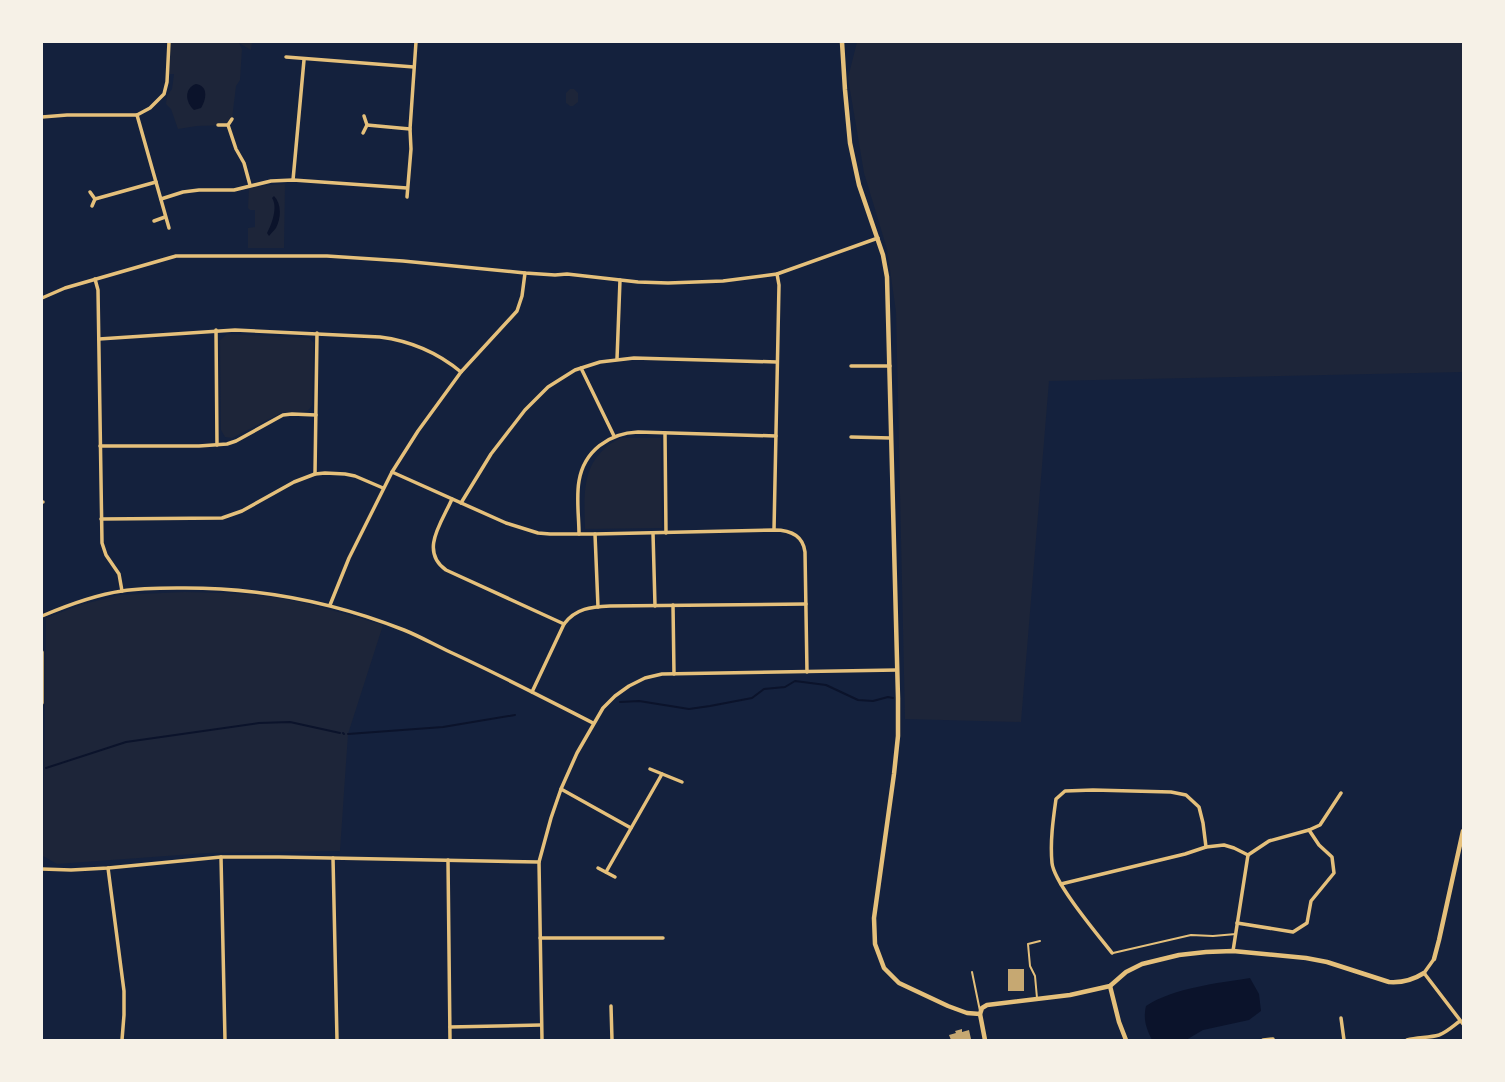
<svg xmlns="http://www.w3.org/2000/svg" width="1505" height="1082" font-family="'Work Sans',sans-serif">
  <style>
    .green { fill: #1d2539 }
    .water { fill: #0b132b }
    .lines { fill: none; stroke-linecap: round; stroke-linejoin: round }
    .stream { stroke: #0b132b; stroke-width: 2 }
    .building { fill: #c6a872 }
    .service { stroke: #e5c07b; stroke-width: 2 }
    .minor { stroke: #e5c07b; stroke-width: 3.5 }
    .tertiary { stroke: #e5c07b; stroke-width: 4.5 }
  </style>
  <rect width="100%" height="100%" fill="#14213d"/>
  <!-- green -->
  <g class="green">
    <path d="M168,42H252L251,50L239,43L242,49L240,80L236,86L232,119L228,125L197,126L178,129L171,109L166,104L167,96L172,89L174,74H168Z"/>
    <path d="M857,42H1463V372L1049,381L1021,722L905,719L896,312L887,249L864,173L848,78Z"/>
    <path d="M570,89H574L578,93V102L573,106H570L566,103V93Z"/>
    <path d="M285,184L284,248H248V228L255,227V210H250L248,208L249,188L270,185Z"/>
    <path d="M227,334L309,338L314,343L312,405C307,417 291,410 281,413L232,438L225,437L221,430L220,340Z"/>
    <path d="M620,438H661L662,528L585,529C584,490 581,459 620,438Z"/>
    <path d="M185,592C215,593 244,593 273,597C311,603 346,614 383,625L348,734L340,851L207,853L57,864L43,856L46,618L80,605L119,595Z"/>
  </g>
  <!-- water -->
  <g class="water">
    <path d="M196,84C209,86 206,100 201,108L194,110C185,102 184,88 196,84Z"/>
    <path d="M274,196C282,204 281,219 276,228C274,231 271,233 269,236L267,233C272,224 278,207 272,198Z"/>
    <path d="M1250,978L1259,994L1261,1011L1249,1020L1203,1030L1186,1040H1152C1146,1028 1143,1019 1146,1006C1173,988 1218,983 1250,978Z"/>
  </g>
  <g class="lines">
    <!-- stream -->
    <g class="stream">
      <path d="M620,702L639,701L689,709L710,706L752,698L764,689L785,687L795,681L826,685L858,700L873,701L888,697L893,698"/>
      <path d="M343,733L344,734"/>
      <path d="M348,734L443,727L515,715"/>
      <path d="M46,768L126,742L259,723L290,722L340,733"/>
    </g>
  </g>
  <!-- building -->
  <g class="building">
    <rect x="1008" y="969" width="16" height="22"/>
    <path d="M962,1029V1032L969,1030L971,1039L951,1040L949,1035L956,1033L955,1031Z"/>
  </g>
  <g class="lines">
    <!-- service -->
    <g class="service">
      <path d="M1113,953L1191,935L1213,936L1236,934"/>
      <path d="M972,972L980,1011"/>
      <path d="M1037,998L1035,976L1030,966L1028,944L1040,941"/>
    </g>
    <!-- minor -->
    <g class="minor">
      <path d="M286,57L414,67"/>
      <path d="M137,115L169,228"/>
      <path d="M42,117L67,115H137L150,108L164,94L167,82L169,42"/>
      <path d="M232,119L228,125L236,149L244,163L250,185"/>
      <path d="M218,125H228"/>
      <path d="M367,125L410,129"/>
      <path d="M363,133L367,125L364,116"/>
      <path d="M293,180L304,60"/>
      <path d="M90,192L95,199L92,206"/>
      <path d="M407,197L411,149L410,129L416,42"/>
      <path d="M95,199L156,182"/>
      <path d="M161,199L183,192L199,190H234L271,181L293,180L407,188"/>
      <path d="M154,221L165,217"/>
      <path d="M95,279L98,290L102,543L106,555L119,574L122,591"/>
      <path d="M42,298L65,288L176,256H327L403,261L525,273L555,275L567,274L638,282L668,283L723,281L777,274L878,238"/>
      <path d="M216,330L217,445"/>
      <path d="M99,339L235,330L380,337C411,341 437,352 461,372"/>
      <path d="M617,359L620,280"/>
      <path d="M851,366H890"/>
      <path d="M581,368L614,436"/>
      <path d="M665,433L666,533"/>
      <path d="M851,437L891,438"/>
      <path d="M100,446H199L227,444L236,441L283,415L292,414L316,415"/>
      <path d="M392,472L506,523L538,533L550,534H595L774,530C790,530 803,535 805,552L807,672"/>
      <path d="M315,474L317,333"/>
      <path d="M452,499C442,522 419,551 446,570L564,624"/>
      <path d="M42,502H43"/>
      <path d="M461,503L491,454L525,410L548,387L575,370L600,362L634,358L777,362"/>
      <path d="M101,519L222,518L242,511L294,482L315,474L325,473L345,474L355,476L383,488"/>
      <path d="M774,530L779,285L777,274"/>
      <path d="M653,533L655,606"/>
      <path d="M579,534C579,517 576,498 579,481C584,451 609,433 638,432L776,436"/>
      <path d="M595,534L598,607"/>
      <path d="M330,605L349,558L392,472L418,431L461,372L517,311L522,296L525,273"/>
      <path d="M673,605L674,674"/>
      <path d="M42,616C68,605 94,595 122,591C140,588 159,588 177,588C255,587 331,601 404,630C419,636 435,645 450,652C498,674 546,699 593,723"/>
      <path d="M42,652V703"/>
      <path d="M532,692L564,624C576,608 591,607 610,606L806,604"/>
      <path d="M650,769L682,782"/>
      <path d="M561,789L631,828"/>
      <path d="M1248,855L1269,841L1309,830L1320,825L1341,793"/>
      <path d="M221,857L225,1040"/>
      <path d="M333,858L337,1040"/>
      <path d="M448,860L450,1040"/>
      <path d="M108,868L124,991V1015L122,1040"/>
      <path d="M598,868L615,877"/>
      <path d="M42,869L71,870L108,868L221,857H279L539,862"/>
      <path d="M606,872L662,774"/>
      <path d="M1061,884L1185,854L1206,847L1224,845L1234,848L1248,855"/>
      <path d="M1237,923L1293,932L1307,923L1311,901L1334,873L1332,857L1319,845L1309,830"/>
      <path d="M540,938H663"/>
      <path d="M1233,951L1248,855"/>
      <path d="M1112,953C1098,935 1054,883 1052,863C1050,842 1053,820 1056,799L1065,791L1093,790L1171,792L1186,795L1199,807L1203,823L1206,847"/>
      <path d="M1434,959L1424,973L1463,1024"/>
      <path d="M611,1006L612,1040"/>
      <path d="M1341,1018L1344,1040"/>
      <path d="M450,1027L541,1025"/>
      <path d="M542,1040L539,862L551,818L561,789L577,753L603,708L615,696L629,686L645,678L662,674L897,670"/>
      <path d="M1263,1040L1273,1039"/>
      <path d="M1407,1040C1417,1037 1429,1038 1439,1035C1447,1032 1453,1026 1460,1021"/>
    </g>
    <!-- tertiary -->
    <g class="tertiary">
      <path d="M842,42L845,90L850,143L859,185L883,255L887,277L898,698V736L894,774L874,918L875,944L884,968L899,983L948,1006L967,1013L980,1014"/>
      <path d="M1434,959L1439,940L1463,831"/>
      <path d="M1110,986L1119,1022L1126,1040"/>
      <path d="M985,1040L980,1014L982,1008L987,1005L1070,995L1110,986L1126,972L1142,964L1179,955L1206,952L1233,951L1306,958L1327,962L1389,982C1403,983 1413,980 1424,973"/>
    </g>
  </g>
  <!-- border -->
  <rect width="1505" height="1082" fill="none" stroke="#f6f1e7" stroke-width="86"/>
</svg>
